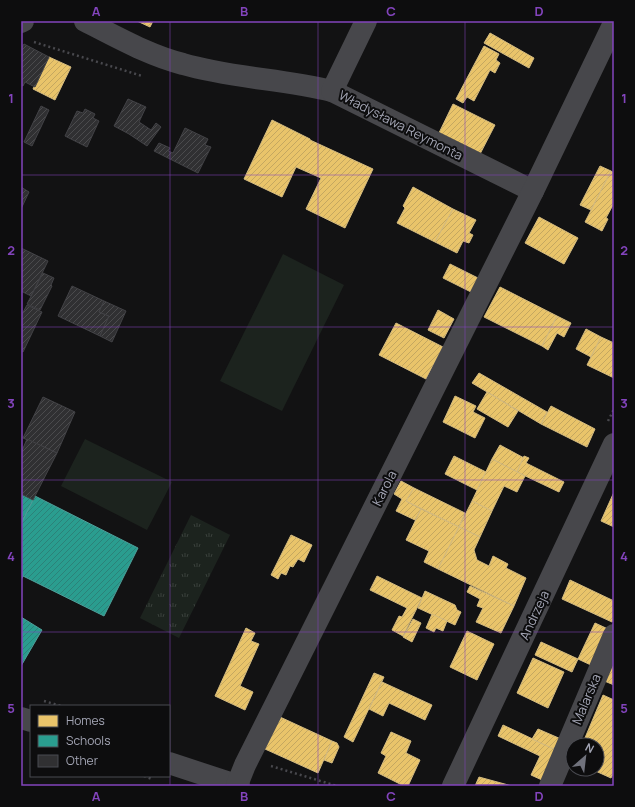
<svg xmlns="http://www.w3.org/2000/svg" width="635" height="807" font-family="Manrope,sans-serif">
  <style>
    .park { fill: url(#park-tufts) }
    .pitch { fill: #1c231e }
    .homes { fill: url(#homes-hatch); stroke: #d4bb80 }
    .schools { fill: url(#schools-hatch); stroke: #4e9f9a }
    .building { fill: url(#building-hatch); stroke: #424246 }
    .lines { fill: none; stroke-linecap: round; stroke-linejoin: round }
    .path { stroke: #48484d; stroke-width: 2.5; stroke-dasharray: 2 3; stroke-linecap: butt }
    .minor { stroke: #47474b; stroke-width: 22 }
    .grid { fill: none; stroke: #8344bd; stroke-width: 1; stroke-opacity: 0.55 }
    .labels { text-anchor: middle; stroke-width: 4; stroke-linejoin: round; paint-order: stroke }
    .street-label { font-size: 13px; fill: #a3a5b4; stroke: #0d0d0e }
    .neatline { fill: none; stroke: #8344bd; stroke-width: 1.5 }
    .grid-label { font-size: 13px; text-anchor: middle; font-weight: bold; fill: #8344bd }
  </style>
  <defs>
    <pattern id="park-tufts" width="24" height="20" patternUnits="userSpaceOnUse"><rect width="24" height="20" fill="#1c231e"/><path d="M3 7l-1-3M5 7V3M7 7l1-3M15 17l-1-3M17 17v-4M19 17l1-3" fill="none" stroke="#3a403c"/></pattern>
    <pattern id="homes-hatch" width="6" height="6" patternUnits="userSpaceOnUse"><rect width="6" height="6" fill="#e9c46a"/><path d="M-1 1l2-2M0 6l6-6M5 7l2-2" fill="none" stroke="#c4a760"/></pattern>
    <pattern id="schools-hatch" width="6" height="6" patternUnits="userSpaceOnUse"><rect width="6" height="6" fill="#2a9d8f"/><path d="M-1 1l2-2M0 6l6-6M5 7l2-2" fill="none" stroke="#2c8279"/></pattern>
    <pattern id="building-hatch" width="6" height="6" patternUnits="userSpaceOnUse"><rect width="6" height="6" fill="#303032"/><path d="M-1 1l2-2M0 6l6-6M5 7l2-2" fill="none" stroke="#4b4b4d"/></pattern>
  </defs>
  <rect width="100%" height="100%" fill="#121213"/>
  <!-- park -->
  <path class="park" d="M191,515L230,535L179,638L140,618Z"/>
  <!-- pitch -->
  <g class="pitch">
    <path d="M283,254L344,285L282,411L220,381Z"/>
    <path d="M85,439L172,482L147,530L61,486Z"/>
  </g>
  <!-- homes -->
  <g class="homes">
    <path d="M137,21H153L150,27Z"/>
    <path d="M490,33L534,58L529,68L484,43Z"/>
    <path d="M484,46L499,54L496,60L500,63L495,73L490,70L474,101L467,97L463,103L456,99Z"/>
    <path d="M49,57L71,67L55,100L33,89Z"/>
    <path d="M453,104L495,125L479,156L438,135Z"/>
    <path d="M272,120L310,139V140L373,169L345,228L306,209L321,178L296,167L282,197L244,179Z"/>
    <path d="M600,166L611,171L591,210L580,205Z"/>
    <path d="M611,171L614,173V203L606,218L608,219L602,231L585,222Z"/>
    <path d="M413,187L453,209L435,242L397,223L405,208L403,206Z"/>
    <path d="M453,209L476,220L469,233L473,235L469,243L463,241L457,253L435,242Z"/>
    <path d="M539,217L578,238L564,264L525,243Z"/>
    <path d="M450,264L480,279L473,293L443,278Z"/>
    <path d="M500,287L557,316L542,346L484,317Z"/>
    <path d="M438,310L454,319L444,338L428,330Z"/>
    <path d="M557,316L571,323L564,337L557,333L548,350L542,346Z"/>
    <path d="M396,323L443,347L426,379L379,355Z"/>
    <path d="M586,329L601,337L591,357L576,349Z"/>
    <path d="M601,337L614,343V378L587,365Z"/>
    <path d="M479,373L547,412L541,424L472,383Z"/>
    <path d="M487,392L518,411L508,427L477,409Z"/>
    <path d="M455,396L476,406L473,412L485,418L475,438L443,422Z"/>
    <path d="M551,406L595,429L587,447L541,424Z"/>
    <path d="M500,445L524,458L517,472L492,459Z"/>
    <path d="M454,456L486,472L477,490L445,474Z"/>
    <path d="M524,456L529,458L526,463L564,482L559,492L517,472Z"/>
    <path d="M492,459L525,476L517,492L504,486L492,511L472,501Z"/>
    <path d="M401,481L414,488L406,501L421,509L415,520L396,511L402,499L394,494Z"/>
    <path d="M414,488L465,513L459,527L406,501Z"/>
    <path d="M614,492V527L601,521Z"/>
    <path d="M472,501L492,511L480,537L459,527Z"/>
    <path d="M421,509L459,527L438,569L424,562L429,551L406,540Z"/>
    <path d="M459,527L480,537L474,550L477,560L489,566L493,556L508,564L506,568L526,578L514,606L438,569Z"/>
    <path d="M291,535L312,545L304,562L298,559L293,567L290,566L286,575L281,573L278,579L271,575Z"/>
    <path d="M377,576L422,598L403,636L392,630L399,616L402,617L407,608L370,590Z"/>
    <path d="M570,580L614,601V618L612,622L562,599Z"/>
    <path d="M470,586L514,606L501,633L476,622L483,608L477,606L480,599L467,592Z"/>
    <path d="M425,591L455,605L457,610L461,612L455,625L418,608Z"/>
    <path d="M432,614L447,621L443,631L436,628L434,632L426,628Z"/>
    <path d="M413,619L421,623L412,642L403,637Z"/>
    <path d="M595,623L608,629L593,666L578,659Z"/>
    <path d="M246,628L255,633L251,641L259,644L240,686L253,692L245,710L215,696Z"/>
    <path d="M467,631L494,644L477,680L450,667Z"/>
    <path d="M541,642L578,659L572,672L535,655Z"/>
    <path d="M614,652V685L602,680Z"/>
    <path d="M533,658L564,672L548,708L517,693Z"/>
    <path d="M374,673L384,677L353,742L344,737Z"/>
    <path d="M382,682L432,705L425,720L389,703L383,716L369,709Z"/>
    <path d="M603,695L614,700V772L611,778L591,769H597V745H582Z"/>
    <path d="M280,717L332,741L318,773L265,749Z"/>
    <path d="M503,725L556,750L542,780L531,775L540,756L498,736Z"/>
    <path d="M538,729L561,739L556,750L532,739Z"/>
    <path d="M391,732L411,741L406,753L420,760L408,786H404L378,773L386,756L381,753Z"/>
    <path d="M332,741L337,743L339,747L332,763L324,760Z"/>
    <path d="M479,777L512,786H475Z"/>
  </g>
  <!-- schools -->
  <g class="schools">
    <path d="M21,494L33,500L21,524Z"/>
    <path d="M35,496L138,548L104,616L23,576L21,580V524Z"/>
    <path d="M21,617L42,630L21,666Z"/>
  </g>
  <!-- building -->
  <g class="building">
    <path d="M24,44L49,57L35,87L25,82L23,86L21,85V47H22Z"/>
    <path d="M128,99L146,107L139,122L151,130L156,123L161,127L147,146L129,134L114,126Z"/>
    <path d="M41,106L49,110L32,146L24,142Z"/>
    <path d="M85,109L95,114L93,118L99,121L87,147L65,136L77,111L83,113Z"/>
    <path d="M185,128L208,139L205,145L211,147L198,173L154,151L159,143L170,148L168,151L173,153Z"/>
    <path d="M21,187L29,192L21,209Z"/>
    <path d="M21,248L48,261L31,296L21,291Z"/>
    <path d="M43,273L54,278L51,285L52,286L40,310L27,304Z"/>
    <path d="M72,286L104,301L99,312L109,316L100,336L58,316Z"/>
    <path d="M104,301L126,311L112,342L100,336L109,316L99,312Z"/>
    <path d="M27,305L42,312L23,352L21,351V316Z"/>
    <path d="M43,397L75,412L57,453L23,438Z"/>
    <path d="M27,439L57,453L33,500L21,494V453Z"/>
  </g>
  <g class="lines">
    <!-- path -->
    <g class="path">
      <path d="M34,42L142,76"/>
      <path d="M608,421L614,409"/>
      <path d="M44,701L61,706"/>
      <path d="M271,766L337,786"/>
      <path d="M144,776L152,779"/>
    </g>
    <!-- minor -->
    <g class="minor">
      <path d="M85,21C117,37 148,55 183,64C231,78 283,79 332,91L533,191"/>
      <path d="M21,22L23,21"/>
      <path d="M332,91L366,21"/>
      <path d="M21,718L31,721"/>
      <path d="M169,763L239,786"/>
      <path d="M237,785L245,765L533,191L614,23"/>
      <path d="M453,786L614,444"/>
      <path d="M550,786L614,635"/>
    </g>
  </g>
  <!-- grid -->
  <path class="grid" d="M170,21V786M318,21V786M465,21V786M21,175H614M21,327H614M21,480H614M21,632H614"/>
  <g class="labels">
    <!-- street labels -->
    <g class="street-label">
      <text transform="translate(401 125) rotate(27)" y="5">Władysława Reymonta</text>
      <text transform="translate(384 488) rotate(-63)" y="5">Karola</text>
      <text transform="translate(534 615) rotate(-65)" y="5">Andrzeja</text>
      <text transform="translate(586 699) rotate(-67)" y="5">Malarska</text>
    </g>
  </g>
  <!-- border -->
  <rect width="635" height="807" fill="none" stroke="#0d0d0e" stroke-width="44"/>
  <!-- legend -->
  <rect x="30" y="705" width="140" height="72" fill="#0d0d0e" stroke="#494a50"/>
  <rect x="38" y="715" width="20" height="12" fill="#e9c46a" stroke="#494a50"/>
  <text x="66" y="725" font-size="12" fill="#a3a5b4">Homes</text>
  <rect x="38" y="735" width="20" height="12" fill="#2a9d8f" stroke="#494a50"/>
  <text x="66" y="745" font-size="12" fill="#a3a5b4">Schools</text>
  <rect x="38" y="755" width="20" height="12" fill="#303032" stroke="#494a50"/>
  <text x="66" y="765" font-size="12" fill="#a3a5b4">Other</text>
  <!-- north arrow -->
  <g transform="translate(585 757) rotate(28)"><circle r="19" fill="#0d0d0e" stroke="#494a50"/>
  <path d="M0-3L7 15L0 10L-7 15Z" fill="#70727c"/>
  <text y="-6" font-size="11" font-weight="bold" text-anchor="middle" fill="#a3a5b4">N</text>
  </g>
  <rect x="22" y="22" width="591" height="763" class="neatline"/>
  <g class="grid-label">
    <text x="96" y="16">A</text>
    <text x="244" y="16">B</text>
    <text x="391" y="16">C</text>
    <text x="539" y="16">D</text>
    <text x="11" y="103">1</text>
    <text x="624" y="103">1</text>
    <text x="11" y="255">2</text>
    <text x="624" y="255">2</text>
    <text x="11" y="408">3</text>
    <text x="624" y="408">3</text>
    <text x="11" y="561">4</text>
    <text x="624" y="561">4</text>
    <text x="11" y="713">5</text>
    <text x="624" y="713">5</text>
    <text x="96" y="801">A</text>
    <text x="244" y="801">B</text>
    <text x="391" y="801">C</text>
    <text x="539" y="801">D</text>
  </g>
</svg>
